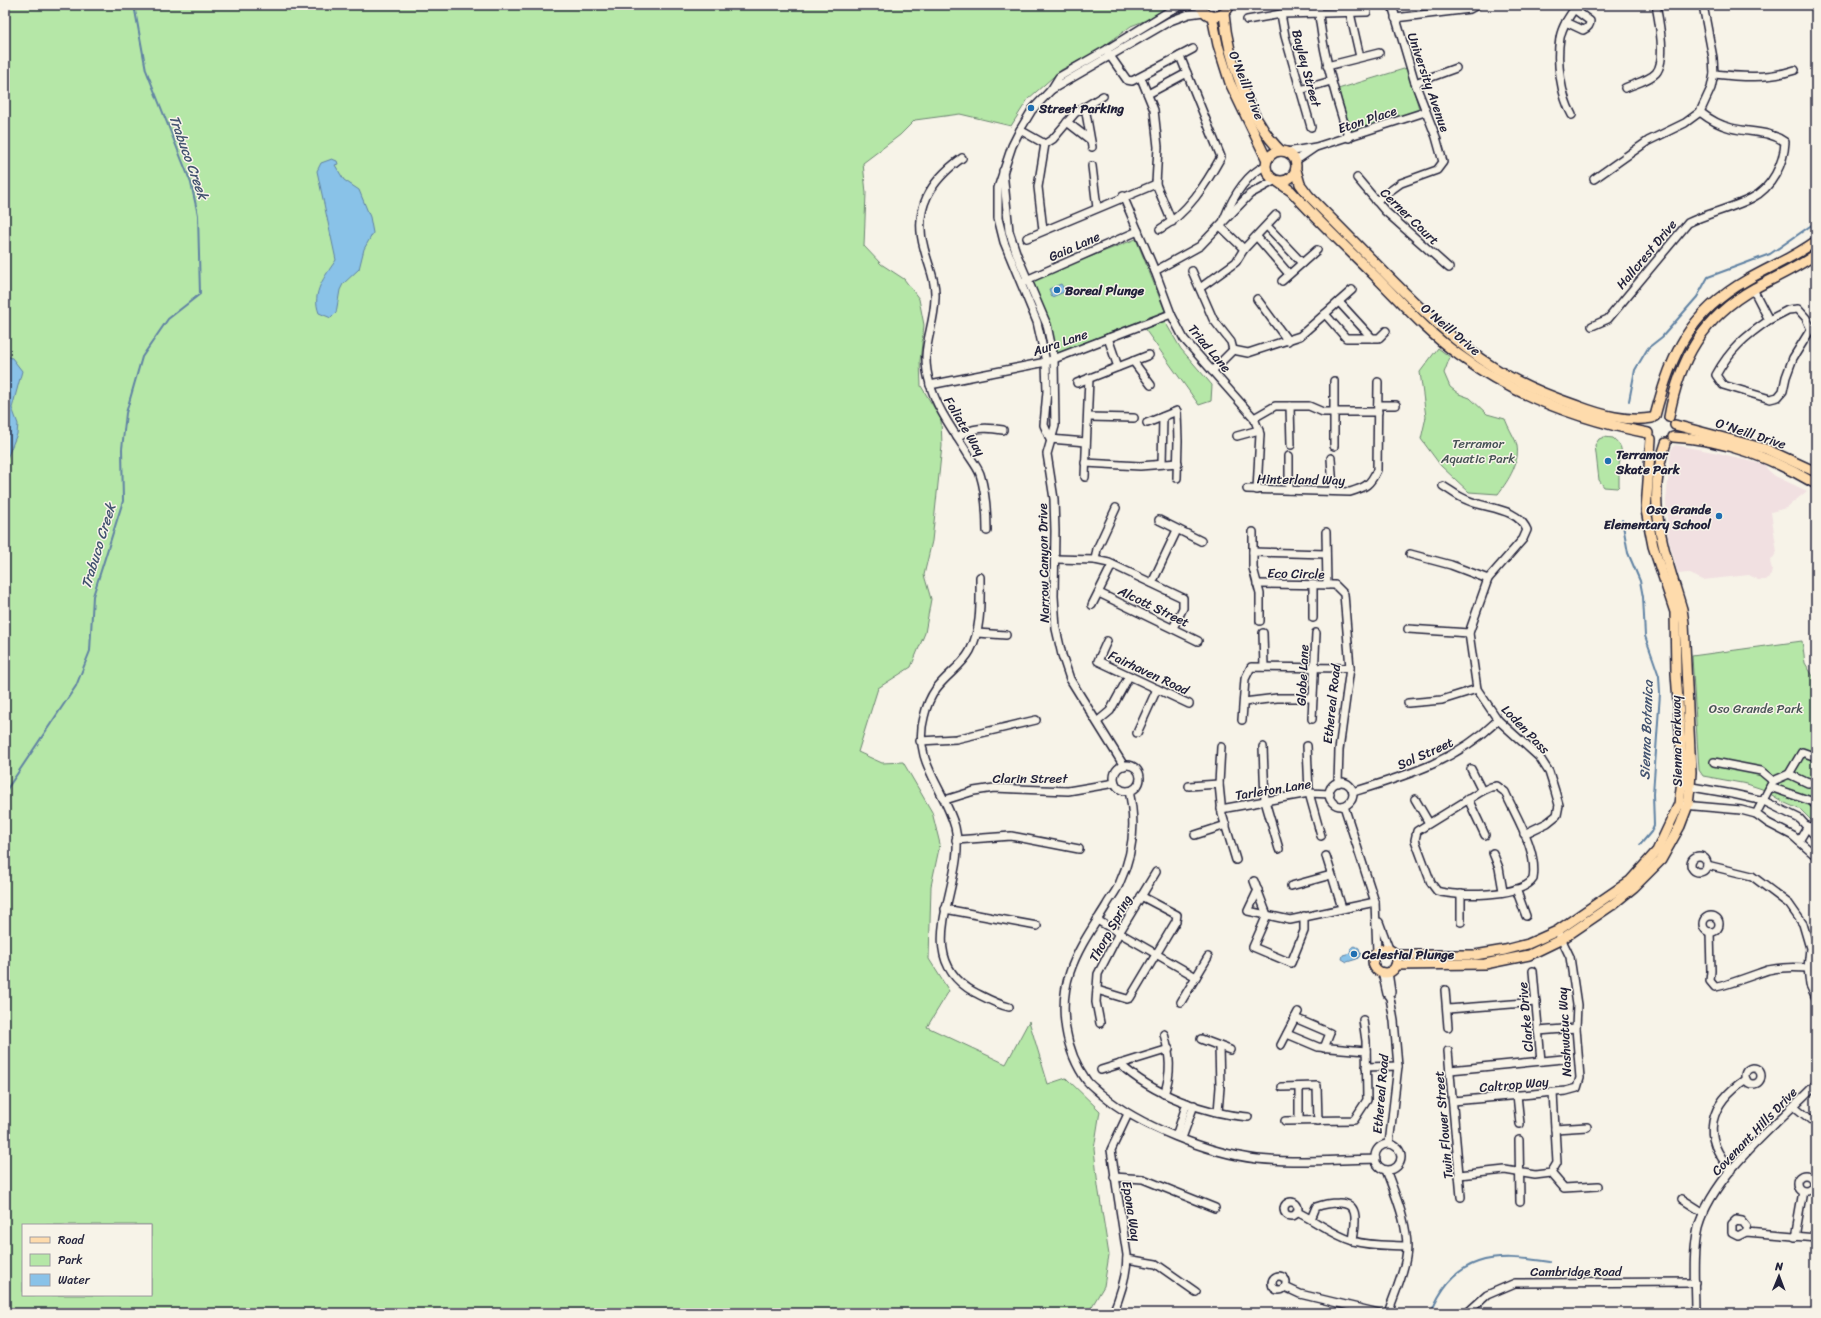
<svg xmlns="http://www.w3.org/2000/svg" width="1821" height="1318" font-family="Sriracha,sans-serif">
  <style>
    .built { fill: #f1e0e1 }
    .green { fill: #b5e7a7; stroke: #6c8471; fill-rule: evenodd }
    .water { fill: #89c2e8; stroke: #6082a3 }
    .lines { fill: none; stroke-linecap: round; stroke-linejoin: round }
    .stream { stroke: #6082a3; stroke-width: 2 }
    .minor-casing { stroke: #22223b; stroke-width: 10 }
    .major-casing { stroke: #22223b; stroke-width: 12 }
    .minor { stroke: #f7f3e8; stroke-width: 7 }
    .major { stroke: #fedbac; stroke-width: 9 }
    .poi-dot { fill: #1f6fb2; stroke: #f7f3e8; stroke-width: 1.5 }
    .labels { text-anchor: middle; stroke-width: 3; stroke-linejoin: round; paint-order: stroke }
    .street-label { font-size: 13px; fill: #22223b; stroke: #f7f3e8 }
    .poi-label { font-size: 13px; font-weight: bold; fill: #22223b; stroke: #f7f3e8; text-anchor: start }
    .park-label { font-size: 13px; fill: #475356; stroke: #f7f3e8 }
    .water-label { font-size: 14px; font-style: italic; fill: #41526f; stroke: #f7f3e8 }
  </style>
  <rect width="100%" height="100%" fill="#f7f3e8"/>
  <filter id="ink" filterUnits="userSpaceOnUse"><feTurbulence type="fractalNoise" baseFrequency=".025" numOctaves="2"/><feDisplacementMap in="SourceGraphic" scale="8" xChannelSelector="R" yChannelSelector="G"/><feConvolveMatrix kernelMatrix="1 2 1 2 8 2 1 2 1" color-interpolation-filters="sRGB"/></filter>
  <g filter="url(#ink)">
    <!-- built -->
    <path class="built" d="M1675,445L1719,453L1765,465L1768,470L1775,476L1807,491L1786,508L1771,512L1777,552L1770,562L1772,569L1771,575L1766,580H1758L1749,575L1703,580L1688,573L1678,574L1668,537L1666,501L1671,450Z"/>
    <!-- green -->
    <g class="green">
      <path d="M5,5H1185L1131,26L1099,50L1061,70L1028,99L1011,126L960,114L915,120L900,135L863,163L866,193L864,246L881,264L904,279L919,299L924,325L920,361L921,386L941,419L942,446L932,541L924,575L931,599L925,633L911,667L878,688L858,752L882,763L903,762L932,812L940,844L931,886L929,959L949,991L927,1027L1006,1064L1029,1021L1048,1084L1066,1078L1100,1111L1094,1149L1098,1186L1109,1255L1104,1286L1088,1313H5ZM23,1225H151V1295H23Z"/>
      <path d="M1407,68L1420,112L1351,132L1338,89Z"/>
      <path d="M1136,239L1165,311L1058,353L1030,280Z"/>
      <path d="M1164,320L1181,349L1212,385L1211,401L1199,405L1144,328Z"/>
      <path d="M1438,348L1450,357L1444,373L1450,387L1459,394L1470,398L1487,414L1505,419C1508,427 1513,435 1516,442C1522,460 1508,481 1498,494L1469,492L1441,466L1421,439L1426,417L1420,372Z"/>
      <path d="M1604,437L1613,438C1626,449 1620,452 1619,467C1619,473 1619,480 1619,486L1617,488L1604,487L1599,480L1595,445L1599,439Z"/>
      <path d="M1802,641L1805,663L1816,681V825L1801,810L1785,803L1762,789L1747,784L1703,776L1699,770L1692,656Z"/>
    </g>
    <!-- water -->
    <g class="water">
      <path d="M332,159L337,161L338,164L335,165L344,180L359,190L370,217L373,233L364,249L359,269L343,284L340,290L336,313L331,318L319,313C311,293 325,276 336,260L317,171L321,163Z"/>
      <path d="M1061,284L1065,290L1064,292L1052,297L1049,289Z"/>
      <path d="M7,356L12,358L22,371L12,408L18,424L17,434L5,463V357Z"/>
      <path d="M1355,946L1359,948L1361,955L1357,959L1347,962L1342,959L1343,955L1350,953L1351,948Z"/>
    </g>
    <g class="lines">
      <!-- stream -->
      <g class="stream">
        <path d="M1629,401L1635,370L1648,348L1662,337L1697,297L1708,277L1770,254L1816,222"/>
        <path d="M1622,520L1628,553L1640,581L1643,597L1645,636L1659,676L1660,693L1653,794L1654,825L1651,832L1640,845"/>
        <path d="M5,792L76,686L90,651L93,596L123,501L122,449L126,413L142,357L168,319L200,294L198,215L191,183L146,70L134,5"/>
        <path d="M1431,1313C1454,1254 1494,1253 1550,1262"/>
      </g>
      <!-- minor casing -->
      <g class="minor-casing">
        <g id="minor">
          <path d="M1318,5C1322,51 1334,94 1349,138"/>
          <path d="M1350,13L1360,57"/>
          <path d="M1281,14L1285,36L1311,127"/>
          <path d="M1395,18L1470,9L1477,5"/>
          <path d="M1247,20L1281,14L1367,12"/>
          <path d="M1566,22L1583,30C1588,28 1590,26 1590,21L1574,9"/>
          <path d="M1108,53L1127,80L1132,81L1193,49"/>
          <path d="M1327,66L1379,53"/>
          <path d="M1714,74C1741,77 1768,79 1795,70"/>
          <path d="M1141,78L1154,110L1158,147L1156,184L1172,222"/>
          <path d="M1415,83L1456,68"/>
          <path d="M1625,88C1634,84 1650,80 1656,73C1667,60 1659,21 1656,5"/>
          <path d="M1051,90L1170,21L1189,14L1204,12"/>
          <path d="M1300,90L1331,81"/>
          <path d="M1148,94L1187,73"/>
          <path d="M1084,107L1086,113L1092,147"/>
          <path d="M1572,115C1561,96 1556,61 1560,38C1562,26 1570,15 1577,5"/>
          <path d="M1067,122L1089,139"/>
          <path d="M1020,130L1045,144"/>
          <path d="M1287,152L1316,147L1425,112"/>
          <path d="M962,158C930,181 913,209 924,248C928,265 936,280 935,298C934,332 919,348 930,384C937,409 953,430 966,451C970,458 977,466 980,474C986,493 987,511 987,531"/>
          <path d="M1295,161L1314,148"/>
          <path d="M1092,166L1097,208"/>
          <path d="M1003,171L1009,231L1017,255L1047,325L1054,359L1055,426L1047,454L1054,499L1055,531L1054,596L1056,629L1062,655L1070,679L1124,766"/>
          <path d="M1357,178L1385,211L1449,268"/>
          <path d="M1594,179L1648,141L1685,123L1700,112L1711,88L1714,74L1713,58L1703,5"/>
          <path d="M1123,196L1155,271L1171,314L1184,339L1254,418L1260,434L1257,490"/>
          <path d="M1376,201L1401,183L1437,170L1443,162L1436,137L1415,83L1392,5"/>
          <path d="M1224,219C1232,199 1244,176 1265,166"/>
          <path d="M1220,226L1244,249"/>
          <path d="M1267,226L1302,263"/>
          <path d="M1160,229C1187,214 1206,184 1221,157L1180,56"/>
          <path d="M1043,230L1038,187L1045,144L1053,139L1075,113L1103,96"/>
          <path d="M1257,237L1289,274"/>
          <path d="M1027,238L1156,184"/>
          <path d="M1155,271L1200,246L1250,194L1274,181"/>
          <path d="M1192,271L1213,319L1231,342L1233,350"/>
          <path d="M1024,281L1138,231"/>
          <path d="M1282,281L1317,250"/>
          <path d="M1200,288L1236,262L1244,249L1276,215"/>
          <path d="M1755,288V293L1769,320C1746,336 1730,349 1716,375L1723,385L1770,399L1778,397L1783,391L1786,377L1793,358L1811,329L1806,318L1798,309L1788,310L1769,320"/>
          <path d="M1257,299L1288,341"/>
          <path d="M1339,302L1372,338"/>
          <path d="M1325,314L1346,338H1379L1386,331"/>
          <path d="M1592,326L1608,319L1688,223C1708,213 1733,208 1752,198C1772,188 1784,163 1785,142C1768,130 1750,133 1731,128C1719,125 1709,119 1700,112"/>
          <path d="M1108,338L1118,367"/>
          <path d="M1233,350L1248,353L1300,336L1352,290"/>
          <path d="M1133,361L1151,385"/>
          <path d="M1212,371L1233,350"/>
          <path d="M1077,383L1149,355"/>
          <path d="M930,385L1046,362L1171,314"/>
          <path d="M1378,405H1396"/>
          <path d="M1290,406L1291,445"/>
          <path d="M1088,417L1134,418"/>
          <path d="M1254,418L1275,406H1309L1323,412H1378"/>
          <path d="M1147,423L1177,411L1178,441L1177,478"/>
          <path d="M1237,436L1259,430"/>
          <path d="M957,437C973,427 985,427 1003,430"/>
          <path d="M1050,439L1044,425L1047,391L1046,362L1037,322L1004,242L998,218V188L1012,146L1020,130L1032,110L1051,90L1059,77L1106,50L1171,10L1184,5"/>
          <path d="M1050,439L1086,442"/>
          <path d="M1334,446V381"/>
          <path d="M1289,456V490"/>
          <path d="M1331,458L1333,491"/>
          <path d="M1085,463L1140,466L1178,463"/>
          <path d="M1162,464L1163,417"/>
          <path d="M1085,477L1089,378"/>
          <path d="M1443,486C1450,490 1458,497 1467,500C1486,509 1517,507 1527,530L1523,539L1488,579L1469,633L1477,689L1498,720L1540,758L1549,772L1555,791L1559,805L1557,815L1547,823L1524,834"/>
          <path d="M1247,489L1350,492C1366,487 1370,485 1377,470L1378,382"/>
          <path d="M1159,520L1201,541"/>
          <path d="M1253,532V568L1260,594V621"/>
          <path d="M1326,532L1327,585"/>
          <path d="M1253,552L1326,554"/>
          <path d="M1410,554L1451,565L1488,579"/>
          <path d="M1055,559L1095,560L1109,563L1183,598V608L1173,628"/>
          <path d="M1095,560L1097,549L1116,508"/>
          <path d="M980,577C980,601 982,628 970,651C962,666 946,675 936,689C931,696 926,708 924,717C912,761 944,787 955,827C969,881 907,954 974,992C986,998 996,1004 1009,1007"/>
          <path d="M1152,583L1177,530"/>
          <path d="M1257,584L1335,585L1344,594L1350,668L1339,750L1338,783"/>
          <path d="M1313,585V618"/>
          <path d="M1099,593L1198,641"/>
          <path d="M1092,605L1112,565"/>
          <path d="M1408,629L1469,633"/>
          <path d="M977,633L1006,635"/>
          <path d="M1263,633L1264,667"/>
          <path d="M1107,641L1098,661L1189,704"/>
          <path d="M1244,702L1277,698H1313"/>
          <path d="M1408,703L1442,700L1477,689"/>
          <path d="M1312,719L1316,633"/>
          <path d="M1242,720L1245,679L1251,667L1350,668"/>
          <path d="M1098,721L1110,711L1129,676"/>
          <path d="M1137,733L1157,689"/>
          <path d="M920,741L956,739L1036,720"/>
          <path d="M1307,746L1309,793L1321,836"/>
          <path d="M1221,747L1219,784L1222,814L1236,860"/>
          <path d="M1263,747L1265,801L1279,849"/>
          <path d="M1714,762L1761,771L1773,781"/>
          <circle cx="1127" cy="778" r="13"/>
          <path d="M1471,769L1482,791"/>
          <path d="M1789,774L1808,783L1816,782"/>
          <circle cx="1341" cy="794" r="12"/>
          <path d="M1189,786L1219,784"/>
          <path d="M1497,786L1505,792C1516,817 1538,850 1533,879C1522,897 1456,897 1437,891L1431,883L1415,840L1417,831L1482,791L1491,787Z"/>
          <path d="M1686,786L1733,794L1764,801L1800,819L1816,837"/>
          <path d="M1770,787L1811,801L1816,805"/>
          <path d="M1129,791C1136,822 1134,852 1120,882C1117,891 1110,898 1106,906C1093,927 1078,948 1070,972C1058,1007 1065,1051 1087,1081C1091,1086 1097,1090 1101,1094C1139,1126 1208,1153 1257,1159C1296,1163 1336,1160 1376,1159"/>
          <path d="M1353,792C1408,775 1456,761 1498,720"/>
          <path d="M1415,799L1429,823"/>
          <path d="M1468,799L1485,835"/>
          <path d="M945,800L974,791L994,788L1068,791L1115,783"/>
          <path d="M1683,805L1741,810L1756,814L1768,823L1793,836L1816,856"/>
          <path d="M1344,806L1375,902L1377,952"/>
          <path d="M1221,809L1309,793L1330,794"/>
          <path d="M1756,814L1773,781L1789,774L1802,752L1816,757"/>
          <path d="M1195,835L1226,825"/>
          <path d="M956,840L1011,836L1079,849"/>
          <path d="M1799,841L1808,826"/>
          <path d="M1493,853L1499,868L1503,891"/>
          <path d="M1326,856L1342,908"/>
          <circle cx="1699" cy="864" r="8"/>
          <path d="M1707,865L1752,876L1789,904L1803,924L1810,948L1808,968L1810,985L1816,998"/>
          <path d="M1254,881L1267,915L1253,947L1291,963L1304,931V916"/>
          <path d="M1291,886L1331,875"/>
          <path d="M1516,889L1526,916"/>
          <path d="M1258,890L1248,911L1290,920L1375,902"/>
          <path d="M945,909L1037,926"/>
          <circle cx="1711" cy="924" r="8"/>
          <path d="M1097,920L1196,977"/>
          <path d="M1379,922L1389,949"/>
          <path d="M1461,922V894"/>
          <path d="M1710,932L1711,971L1710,981L1715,987C1719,988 1759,973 1768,970C1781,967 1795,967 1808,968"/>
          <path d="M1533,971L1541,1061"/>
          <path d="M1382,972L1387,994L1390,998L1394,1021L1398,1066L1389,1144"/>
          <path d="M1388,972L1391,992"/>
          <path d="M1097,990L1127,999L1130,998L1176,921L1177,915L1141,896"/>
          <path d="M1445,990L1448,1027"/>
          <path d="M1181,1002L1208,957"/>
          <path d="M1448,1009L1536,1002"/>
          <path d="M1295,1018L1330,1033L1324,1048"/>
          <path d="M1100,1023L1096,1002L1098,974L1119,933L1156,872"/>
          <path d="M1538,1031L1576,1028"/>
          <path d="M1287,1034L1318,1047L1366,1051"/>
          <path d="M1201,1039L1230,1050"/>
          <path d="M1281,1045L1298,1012"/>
          <path d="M1448,1051L1461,1197"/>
          <path d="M1120,1064C1152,1094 1205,1114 1248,1117"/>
          <path d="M1366,1067L1398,1066"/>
          <circle cx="1753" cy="1076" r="8"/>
          <path d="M1101,1070L1169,1049"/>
          <path d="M1450,1070L1563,1059"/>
          <path d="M1282,1087L1317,1086L1318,1121"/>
          <path d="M1164,1094C1172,1073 1170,1055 1164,1034"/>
          <path d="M1517,1095L1520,1124"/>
          <path d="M1453,1101L1566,1091L1577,1088L1580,1078L1576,1028L1577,1005L1570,957L1560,936"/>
          <path d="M1794,1106L1816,1124"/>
          <path d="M1218,1112L1220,1087L1219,1046"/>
          <path d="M1285,1121L1354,1120L1367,1100L1366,1041L1363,1020"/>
          <path d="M1299,1121V1087"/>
          <path d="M1555,1129L1587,1127"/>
          <path d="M1176,1136L1187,1103"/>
          <path d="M1182,1138L1194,1105"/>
          <path d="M1519,1140L1520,1202"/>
          <circle cx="1388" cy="1157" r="13"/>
          <path d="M1386,1170C1395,1194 1411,1231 1406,1257C1403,1276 1394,1295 1388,1313"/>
          <path d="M1732,1170C1699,1137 1710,1103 1746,1079"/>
          <path d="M1551,1173L1564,1188L1598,1186"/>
          <path d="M1459,1175L1505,1170L1535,1175L1551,1173L1557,1163L1553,1093"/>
          <circle cx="1805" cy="1183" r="8"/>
          <path d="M1114,1177L1143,1179L1215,1208"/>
          <path d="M1682,1199L1704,1213"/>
          <circle cx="1291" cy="1209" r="7"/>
          <path d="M1297,1212C1316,1221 1333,1235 1353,1241C1370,1246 1388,1245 1406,1246"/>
          <path d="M1311,1219L1316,1207C1324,1204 1330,1203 1338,1203C1361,1202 1355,1224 1353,1241"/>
          <path d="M1746,1232V1226L1742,1221L1736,1220L1732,1224V1233L1738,1236L1746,1232L1816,1238"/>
          <path d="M1795,1237L1803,1191"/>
          <path d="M1127,1259L1156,1264L1196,1292"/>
          <circle cx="1279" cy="1283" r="7"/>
          <path d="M1285,1287L1300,1294L1379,1313"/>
          <path d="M1113,1313C1121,1294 1127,1276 1127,1255L1111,1150L1128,1114"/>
          <path d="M1467,1313L1487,1295L1515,1283L1695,1282"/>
          <path d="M1695,1313C1695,1286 1692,1255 1698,1228C1713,1174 1777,1124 1816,1084"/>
        </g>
      </g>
      <!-- major casing -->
      <g class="major-casing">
        <g id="major">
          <path d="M1200,5C1206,21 1224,19 1230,5"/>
          <path d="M1224,14C1228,59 1249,120 1281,151"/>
          <path d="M1212,16L1218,45L1230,83L1267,160"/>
          <circle cx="1281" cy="166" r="15"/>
          <path d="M1296,170L1300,184L1309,196C1337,224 1364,252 1392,280C1424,312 1455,343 1493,367C1519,384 1549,396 1578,406C1602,415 1627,422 1652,418"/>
          <path d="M1278,182L1291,191C1318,221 1347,248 1376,277C1402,303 1428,333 1459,355C1515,396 1580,420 1648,433"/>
          <path d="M1655,416C1671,354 1689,313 1747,280C1771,266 1793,258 1816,241"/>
          <path d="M1669,417C1679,360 1703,317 1755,288C1776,277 1797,268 1816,254"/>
          <path d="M1675,425L1766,449L1816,472"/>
          <path d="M1673,437C1723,439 1774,459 1816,484"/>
          <circle cx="1385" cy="961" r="12"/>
          <path d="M1396,955H1475L1505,950L1528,944L1557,931L1630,881L1657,851L1679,804L1683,773L1676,673L1675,612L1653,546L1646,510L1651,439"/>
          <path d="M1396,965L1485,964L1529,955L1562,939L1612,905L1634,887L1661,860L1680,826L1688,805L1690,787L1691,772L1684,623L1682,609C1665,552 1644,502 1666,443"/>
        </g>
      </g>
      <!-- minor -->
      <use href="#minor" class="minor"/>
      <!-- major -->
      <use href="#major" class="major"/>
    </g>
  </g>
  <!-- markers -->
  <g class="poi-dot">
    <circle cx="1031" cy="108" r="4"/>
    <circle cx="1057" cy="290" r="4"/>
    <circle cx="1608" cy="461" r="4"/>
    <circle cx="1719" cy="516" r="4"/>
    <circle cx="1354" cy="954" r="4"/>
  </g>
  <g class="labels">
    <!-- street labels -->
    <g class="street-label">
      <text transform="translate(1307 68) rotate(75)" y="5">Bayley Street</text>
      <text transform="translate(1429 82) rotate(71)" y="5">University Avenue</text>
      <text transform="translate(1247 85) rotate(68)" y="5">O'Neill Drive</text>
      <text transform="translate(1367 119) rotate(-18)" y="5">Eton Place</text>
      <text transform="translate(1410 216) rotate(44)" y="5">Cerner Court</text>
      <text transform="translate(1074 246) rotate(-24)" y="5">Gaia Lane</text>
      <text transform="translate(1646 254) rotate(-50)" y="5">Hallcrest Drive</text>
      <text transform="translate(1451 329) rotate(40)" y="5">O'Neill Drive</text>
      <text transform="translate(1060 342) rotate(-19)" y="5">Aura Lane</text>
      <text transform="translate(1210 348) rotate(50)" y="5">Triad Lane</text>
      <text transform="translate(965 426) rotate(59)" y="5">Foliate Way</text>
      <text transform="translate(1751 433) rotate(18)" y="5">O'Neill Drive</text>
      <text transform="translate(1301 479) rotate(1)" y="5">Hinterland Way</text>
      <text transform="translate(1043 563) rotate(-91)" y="5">Narrow Canyon Drive</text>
      <text transform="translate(1296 573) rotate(1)" y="5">Eco Circle</text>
      <text transform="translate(1154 606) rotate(26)" y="5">Alcott Street</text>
      <text transform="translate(1149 672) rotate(25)" y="5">Fairhaven Road</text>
      <text transform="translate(1302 675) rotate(-87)" y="5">Globe Lane</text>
      <text transform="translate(1331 704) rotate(-84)" y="5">Ethereal Road</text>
      <text transform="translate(1526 729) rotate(46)" y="5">Loden Pass</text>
      <text transform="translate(1676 741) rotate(-91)" y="5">Sienna Parkway</text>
      <text transform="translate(1425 753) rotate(-24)" y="5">Sol Street</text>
      <text x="1030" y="783">Clarin Street</text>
      <text transform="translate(1273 789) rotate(-9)" y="5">Tarleton Lane</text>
      <text transform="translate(1110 928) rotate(-61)" y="5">Thorp Spring</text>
      <text transform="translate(1525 1017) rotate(-95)" y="5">Clarke Drive</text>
      <text transform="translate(1564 1032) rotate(-93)" y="5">Nashwatuc Way</text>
      <text transform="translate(1514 1084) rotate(-5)" y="5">Caltrop Way</text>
      <text transform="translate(1380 1094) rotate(-85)" y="5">Ethereal Road</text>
      <text transform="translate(1443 1125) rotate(-95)" y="5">Twin Flower Street</text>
      <text transform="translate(1754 1131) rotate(-46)" y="5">Covenant Hills Drive</text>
      <text transform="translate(1132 1211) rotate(81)" y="5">Epona Way</text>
      <text x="1576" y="1276">Cambridge Road</text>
    </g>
    <!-- poi labels -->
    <g class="poi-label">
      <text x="1039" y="113">Street Parking</text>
      <text x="1065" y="295">Boreal Plunge</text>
      <text x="1616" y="459">Terramor<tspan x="1616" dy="15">Skate Park</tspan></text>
      <text x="1711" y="514" text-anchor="end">Oso Grande<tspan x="1711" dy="15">Elementary School</tspan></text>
      <text x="1362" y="959">Celestial Plunge</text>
    </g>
    <!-- park labels -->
    <g class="park-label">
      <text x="1478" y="448">Terramor<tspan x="1478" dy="15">Aquatic Park</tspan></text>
      <text x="1756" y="713">Oso Grande Park</text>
    </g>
    <!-- water labels -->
    <g class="water-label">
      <text transform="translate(189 157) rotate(70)" y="5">Trabuco Creek</text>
      <text transform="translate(98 546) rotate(-73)" y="5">Trabuco Creek</text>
      <text transform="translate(1646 730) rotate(-88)" y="5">Sienna Botanica</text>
    </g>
  </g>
  <!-- margin -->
  <rect width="1821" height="1318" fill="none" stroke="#f7f3e8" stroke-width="20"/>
  <rect x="10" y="10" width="1801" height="1298" fill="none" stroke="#22223b" stroke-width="1.5" filter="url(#ink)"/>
  <!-- legend -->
  <rect x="22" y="1224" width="130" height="72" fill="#f7f3e8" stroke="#a29fa3"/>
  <rect x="30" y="1237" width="20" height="6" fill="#fedbac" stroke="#a29fa3"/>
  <text x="58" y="1244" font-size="12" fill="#22223b">Road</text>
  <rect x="30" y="1254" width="20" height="12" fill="#b5e7a7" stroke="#a29fa3"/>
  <text x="58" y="1264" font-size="12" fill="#22223b">Park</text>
  <rect x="30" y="1274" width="20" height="12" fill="#89c2e8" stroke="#a29fa3"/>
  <text x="58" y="1284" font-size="12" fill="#22223b">Water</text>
  <!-- north arrow -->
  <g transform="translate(1779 1276) rotate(1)" stroke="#f7f3e8" stroke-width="3" paint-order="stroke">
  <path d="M0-3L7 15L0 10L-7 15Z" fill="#22223b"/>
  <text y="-6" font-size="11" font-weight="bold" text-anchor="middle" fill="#22223b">N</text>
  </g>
</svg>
